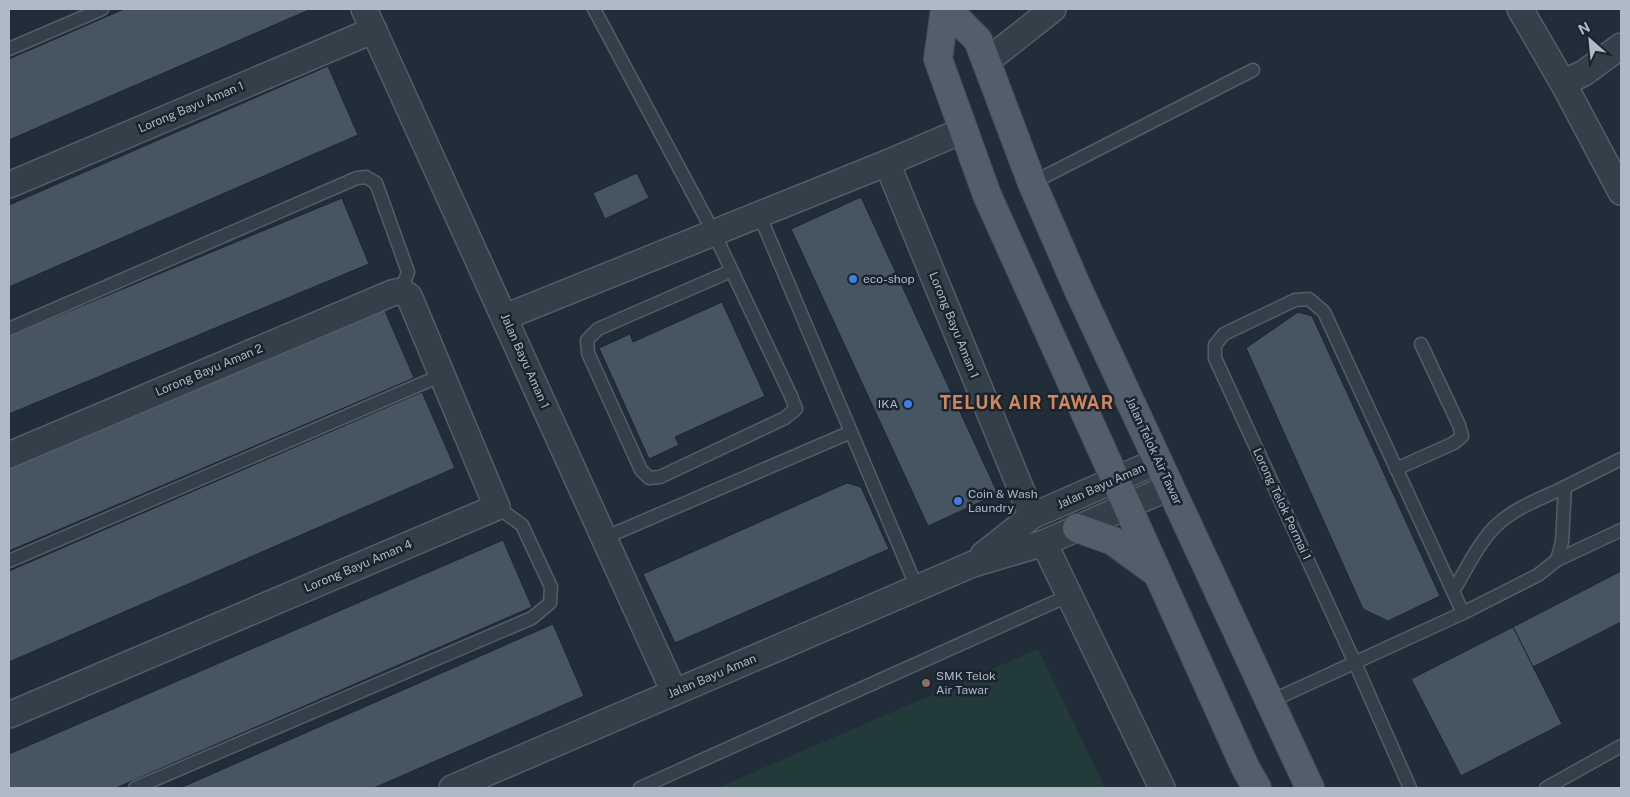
<svg xmlns="http://www.w3.org/2000/svg" width="1630" height="797" font-family="'Public Sans',sans-serif">
  <style>
    .green { fill: #233a3b }
    .building { fill: #475563; stroke: #1c2631 }
    .lines { fill: none; stroke-linecap: round; stroke-linejoin: round }
    .service-casing { stroke: #535d68; stroke-width: 15 }
    .minor-casing { stroke: #535d68; stroke-width: 28 }
    .primary-casing { stroke: #414b56; stroke-width: 30 }
    .service { stroke: #353f4a; stroke-width: 12 }
    .minor { stroke: #353f4a; stroke-width: 25 }
    .primary { stroke: #535e6a; stroke-width: 28 }
    .shop-dot { fill: #3f7fe0; stroke: #1a242f; stroke-width: 2 }
    .education-dot { fill: #8d6e63; stroke: #1a242f; stroke-width: 2 }
    .labels { text-anchor: middle; stroke-width: 5; stroke-linejoin: round; paint-order: stroke }
    .street-label { font-size: 12px; fill: #b0bac6; stroke: #1a242f }
    .poi-label { font-size: 12px; fill: #b0bac6; stroke: #1a242f; text-anchor: start }
    .district-label { font-size: 18px; font-weight: bold; letter-spacing: 1px; fill: #d4875d; stroke: #1a242f }
  </style>
  <rect width="100%" height="100%" fill="#212e3a"/>
  <!-- green -->
  <path class="green" d="M1038,649L1105,788H717Z"/>
  <!-- building -->
  <g class="building">
    <path d="M124,9H308L309,10L9,140V59Z"/>
    <path d="M328,66L358,135L9,287V205Z"/>
    <path d="M637,173L649,198L605,219L593,193Z"/>
    <path d="M861,197L998,494L928,526L791,229Z"/>
    <path d="M342,198L369,264L9,414V336Z"/>
    <path d="M722,302L765,396L675,437L679,445L649,459L599,348L630,334L633,342Z"/>
    <path d="M382,304L414,378L9,551V463Z"/>
    <path d="M1298,312L1312,316L1440,596L1388,621L1363,609L1246,348Z"/>
    <path d="M422,392L455,468L9,662V571Z"/>
    <path d="M847,483L861,487L889,549L675,643L643,574Z"/>
    <path d="M503,540L532,607L116,788H9V754Z"/>
    <path d="M1621,571V622L1533,667L1513,627Z"/>
    <path d="M553,624L584,696L374,788H180Z"/>
    <path d="M1513,627L1562,724L1461,776L1411,679Z"/>
  </g>
  <g class="lines">
    <!-- service casing -->
    <g class="service-casing">
      <g id="service">
        <path d="M594,9L714,233L791,396L796,409L785,418L660,477L649,478L641,470L588,353L587,340L598,329L731,271"/>
        <path d="M9,49L102,9"/>
        <path d="M1032,183L1253,70"/>
        <path d="M759,214L917,588"/>
        <path d="M9,329L357,178L366,177L376,183L408,272L401,291"/>
        <path d="M1396,469L1454,443L1462,436L1459,425L1421,344"/>
        <path d="M604,538L851,432"/>
        <path d="M1557,560L1621,530"/>
        <path d="M9,561L442,375"/>
        <path d="M1453,591C1465,572 1481,538 1498,524C1516,507 1543,498 1565,487"/>
        <path d="M1269,702L1463,613L1538,575L1557,560L1562,542L1565,487L1621,459"/>
        <path d="M135,788L532,618L550,603L551,587L522,525L497,507"/>
        <path d="M640,788L1070,595"/>
        <path d="M1410,788L1355,663L1215,358V345L1224,334L1295,300L1309,299L1324,312L1463,613"/>
        <path d="M1546,788L1621,746"/>
      </g>
    </g>
    <!-- minor casing -->
    <g class="minor-casing">
      <g id="minor">
        <path d="M364,9L674,692"/>
        <path d="M1520,9L1563,83L1621,192"/>
        <path d="M986,62L1053,9"/>
        <path d="M1563,83L1584,73L1621,46"/>
        <path d="M887,163L1032,516"/>
        <path d="M9,185L374,30"/>
        <path d="M505,317L887,163L964,130"/>
        <path d="M9,455L392,293L401,291L409,296L497,507L9,715"/>
        <path d="M1044,543L1162,788"/>
        <path d="M983,555L1032,516L1158,461"/>
        <path d="M452,788L973,564L1044,543L1170,487"/>
      </g>
    </g>
    <!-- primary casing -->
    <g class="primary-casing">
      <g id="primary">
        <path d="M945,9L938,59L987,195L1245,767L1257,788"/>
        <path d="M947,9L978,40L1032,183L1078,289L1310,788"/>
        <path d="M1077,528L1113,541L1157,573"/>
      </g>
    </g>
    <!-- service -->
    <use href="#service" class="service"/>
    <!-- minor -->
    <use href="#minor" class="minor"/>
    <!-- primary -->
    <use href="#primary" class="primary"/>
  </g>
  <!-- markers -->
  <g class="shop-dot">
    <circle cx="853" cy="279" r="5"/>
    <circle cx="908" cy="404" r="5"/>
    <circle cx="958" cy="501" r="5"/>
  </g>
  <circle class="education-dot" cx="926" cy="683" r="5"/>
  <g class="labels">
    <!-- street labels -->
    <g class="street-label">
      <text transform="translate(191 107) rotate(-23)" y="4">Lorong Bayu Aman 1</text>
      <text transform="translate(954 325) rotate(68)" y="4">Lorong Bayu Aman 1</text>
      <text transform="translate(525 361) rotate(66)" y="4">Jalan Bayu Aman 1</text>
      <text transform="translate(209 370) rotate(-23)" y="4">Lorong Bayu Aman 2</text>
      <text transform="translate(1154 451) rotate(65)" y="4">Jalan Telok Air Tawar</text>
      <text transform="translate(1101 486) rotate(-24)" y="4">Jalan Bayu Aman</text>
      <text transform="translate(1282 504) rotate(65)" y="4">Lorong Telok Permai 1</text>
      <text transform="translate(358 566) rotate(-23)" y="4">Lorong Bayu Aman 4</text>
      <text transform="translate(712 676) rotate(-23)" y="4">Jalan Bayu Aman</text>
    </g>
    <!-- poi labels -->
    <g class="poi-label">
      <text x="863" y="283">eco-shop</text>
      <text x="898" y="408" text-anchor="end">IKA</text>
      <text x="968" y="498">Coin &amp; Wash<tspan x="968" dy="14">Laundry</tspan></text>
      <text x="936" y="680">SMK Telok<tspan x="936" dy="14">Air Tawar</tspan></text>
    </g>
    <!-- district labels -->
    <g class="district-label">
      <text x="1027" y="409">TELUK AIR TAWAR</text>
    </g>
  </g>
  <!-- border -->
  <rect width="1630" height="797" fill="none" stroke="#b0bac6" stroke-width="20"/>
  <!-- north arrow -->
  <g transform="translate(1590 40) rotate(333)" stroke="#1a242f" stroke-width="4" paint-order="stroke">
  <path d="M0-4L9 19L0 12L-9 19Z" fill="#b0bac6"/>
  <text y="-8" font-size="14" font-weight="bold" text-anchor="middle" fill="#b0bac6">N</text>
  </g>
</svg>
